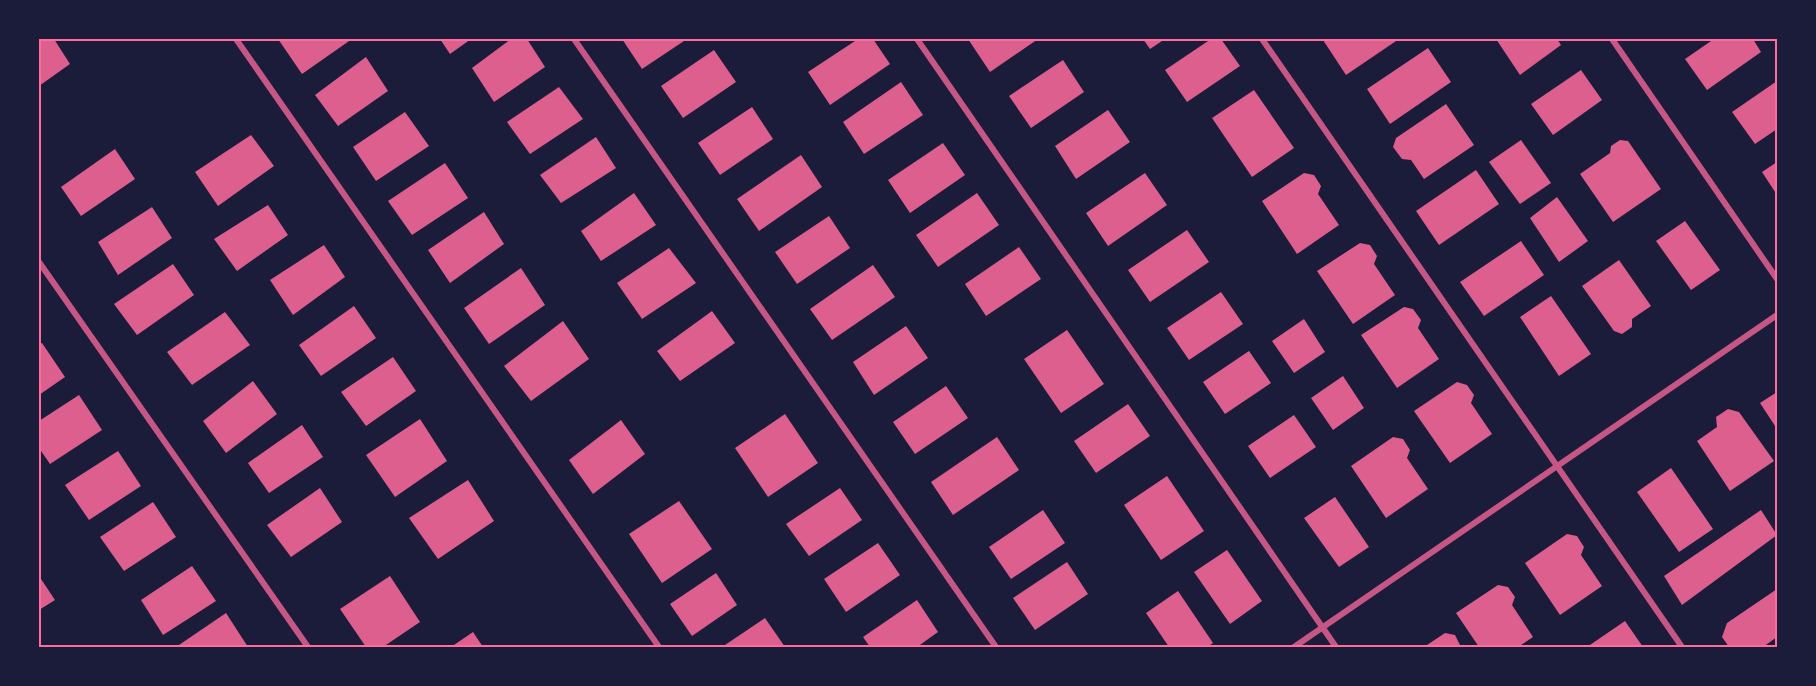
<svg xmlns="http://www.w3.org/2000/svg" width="1816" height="686" font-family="'Libre Baskerville',serif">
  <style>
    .building { fill: #dd5f8e }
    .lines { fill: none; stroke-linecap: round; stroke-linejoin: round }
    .minor { stroke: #c65784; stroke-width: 6 }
    .neatline { fill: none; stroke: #ff6b9d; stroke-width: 2 }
  </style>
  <rect width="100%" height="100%" fill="#1b1b3a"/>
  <!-- building -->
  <g class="building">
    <path d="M39,39H54L70,64L39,86Z"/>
    <path d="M278,39H352L302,74Z"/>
    <path d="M440,39H471L450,54Z"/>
    <path d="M511,39H527L545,67L494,102L472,68Z"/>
    <path d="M622,39H687L642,69Z"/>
    <path d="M858,39H873L890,64L830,105L808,72Z"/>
    <path d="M968,39H1038L990,72Z"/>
    <path d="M1143,39H1165L1150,49Z"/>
    <path d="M1211,39H1221L1240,66L1187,102L1165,70Z"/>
    <path d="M1325,39H1399L1346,75L1323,40Z"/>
    <path d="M1496,39H1557L1561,45L1520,75Z"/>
    <path d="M1714,39H1753L1761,52L1707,90L1685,59Z"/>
    <path d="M1428,48L1451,82L1390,124L1367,89Z"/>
    <path d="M714,50L736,82L683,118L661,86Z"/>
    <path d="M366,57L388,91L338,126L315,95Z"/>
    <path d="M1063,60L1084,92L1031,128L1009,96Z"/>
    <path d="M1581,70L1602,100L1553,135L1531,104Z"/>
    <path d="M1777,81V129L1755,144L1732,112Z"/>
    <path d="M901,82L923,115L864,154L843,122Z"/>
    <path d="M559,87L583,119L530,154L507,122Z"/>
    <path d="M1254,90L1294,148L1252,177L1212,118Z"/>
    <path d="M1446,104L1474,145L1424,179L1411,160L1402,159L1393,147L1396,138Z"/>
    <path d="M752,107L773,139L720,175L698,143Z"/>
    <path d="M1108,110L1130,142L1076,179L1055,146Z"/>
    <path d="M405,112L429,146L376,181L353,147Z"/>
    <path d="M251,135L274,166L218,206L195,172Z"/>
    <path d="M596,137L616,168L561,203L540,175Z"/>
    <path d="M1521,140L1551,183L1520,204L1489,162Z"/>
    <path d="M1620,140L1628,141L1661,189L1613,222L1580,174L1610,153L1611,146Z"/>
    <path d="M943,143L965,175L910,213L888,180Z"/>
    <path d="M115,149L135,179L81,216L61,187Z"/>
    <path d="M801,155L822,187L759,231L737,199Z"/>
    <path d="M1777,162V195L1762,172Z"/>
    <path d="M445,163L468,198L412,235L388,201Z"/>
    <path d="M1476,170L1499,204L1439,245L1416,211Z"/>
    <path d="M1145,173L1167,205L1108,246L1086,213Z"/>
    <path d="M1304,173L1314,175L1321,186L1318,194L1339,225L1297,254L1262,201Z"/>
    <path d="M634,193L656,225L601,261L581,231Z"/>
    <path d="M977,193L999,225L938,267L916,235Z"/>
    <path d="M1557,197L1588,241L1559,262L1530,218Z"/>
    <path d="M268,205L288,235L237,271L214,239Z"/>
    <path d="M152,207L172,238L118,275L98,242Z"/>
    <path d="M484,212L504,244L450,283L428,250Z"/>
    <path d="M829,216L850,248L797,284L775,252Z"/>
    <path d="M1685,221L1720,270L1691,290L1656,241Z"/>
    <path d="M1187,230L1209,262L1150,302L1128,270Z"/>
    <path d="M1521,241L1544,275L1484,316L1460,282Z"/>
    <path d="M1360,243L1370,245L1377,256L1374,264L1395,295L1353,324L1317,271Z"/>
    <path d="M324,245L345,277L293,315L270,280Z"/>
    <path d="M1019,247L1041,279L986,316L965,284Z"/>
    <path d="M669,248L696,283L642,319L617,283Z"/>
    <path d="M1619,260L1651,306L1632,319V327L1622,334L1614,331L1582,286Z"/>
    <path d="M173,264L194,295L137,335L114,304Z"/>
    <path d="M873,265L895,297L832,340L810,309Z"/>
    <path d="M521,268L545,305L489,344L464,308Z"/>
    <path d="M1221,292L1243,324L1189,360L1167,328Z"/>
    <path d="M1551,296L1591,354L1559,376L1520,317Z"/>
    <path d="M354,306L376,338L321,376L299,345Z"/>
    <path d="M1404,307L1413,309L1421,320L1418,328L1439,359L1397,388L1361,335Z"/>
    <path d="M712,311L735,343L680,381L657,351Z"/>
    <path d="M225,312L250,345L192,385L167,352Z"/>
    <path d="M1304,319L1325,352L1294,373L1272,341Z"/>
    <path d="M563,321L589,359L531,401L504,366Z"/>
    <path d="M906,326L928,358L874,395L853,362Z"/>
    <path d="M1067,330L1104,384L1061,413L1024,359Z"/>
    <path d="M42,343L65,377L39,395V344Z"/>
    <path d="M1249,351L1271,383L1225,414L1203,382Z"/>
    <path d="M393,357L416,391L366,426L341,392Z"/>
    <path d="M1343,376L1364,408L1333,430L1311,398Z"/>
    <path d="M253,381L277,414L226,453L203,421Z"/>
    <path d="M1457,382L1467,385L1474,395L1471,403L1492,434L1450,463L1414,411Z"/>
    <path d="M946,386L968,418L915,454L893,422Z"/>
    <path d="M1777,392V429L1760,403Z"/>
    <path d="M79,395L102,430L50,464L39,448V421Z"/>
    <path d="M1128,404L1150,436L1096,473L1074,441Z"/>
    <path d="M1728,409L1739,412L1774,461L1730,491L1697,441L1717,427L1716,417Z"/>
    <path d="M785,414L818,463L768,497L735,448Z"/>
    <path d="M1294,415L1316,447L1270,478L1248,446Z"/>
    <path d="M420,419L447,461L395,497L366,455Z"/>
    <path d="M621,420L645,454L593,494L569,460Z"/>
    <path d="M302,425L323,457L269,493L248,463Z"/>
    <path d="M997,437L1019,470L953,515L931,482Z"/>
    <path d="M1393,437L1403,439L1410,450L1407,458L1428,489L1386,518L1351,466Z"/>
    <path d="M118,451L141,486L89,520L65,485Z"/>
    <path d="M1671,468L1713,529L1679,552L1637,492Z"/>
    <path d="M1167,476L1204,531L1161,560L1124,505Z"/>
    <path d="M468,480L494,521L438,559L409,518Z"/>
    <path d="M320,488L342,522L291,557L267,525Z"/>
    <path d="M840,488L862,520L809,556L786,524Z"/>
    <path d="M1335,497L1369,547L1339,567L1304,518Z"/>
    <path d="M679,501L712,549L662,583L629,534Z"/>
    <path d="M153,502L176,537L124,571L100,537Z"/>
    <path d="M1043,510L1065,543L1011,579L989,547Z"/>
    <path d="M1761,510L1777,535L1682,605L1664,576Z"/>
    <path d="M1567,534L1577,536L1584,547L1581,555L1602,586L1560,615L1525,563Z"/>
    <path d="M878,543L900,575L846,612L824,579Z"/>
    <path d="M1227,550L1262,601L1230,624L1194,572Z"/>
    <path d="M1067,562L1088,594L1035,630L1013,598Z"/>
    <path d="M192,566L216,601L163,635L141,600Z"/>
    <path d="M716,573L737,605L692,636L670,604Z"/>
    <path d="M39,576L55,600L39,610Z"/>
    <path d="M390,576L420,622L383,647H366L340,609Z"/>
    <path d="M1498,585L1508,587L1515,597L1512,605L1533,637L1518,647H1479L1456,613Z"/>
    <path d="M1777,589V637L1763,647H1729L1722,637L1727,623Z"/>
    <path d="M1178,591L1213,643L1207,647H1169L1146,613Z"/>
    <path d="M917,600L938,632L917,647H870L863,637Z"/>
    <path d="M226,613L248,647H176Z"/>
    <path d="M765,618L785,647H722Z"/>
    <path d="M1625,621L1643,647H1587Z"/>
    <path d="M473,632L483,647H451Z"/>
    <path d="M1445,633L1455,635L1461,647H1424Z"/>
  </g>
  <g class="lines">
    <!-- minor -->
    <g class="minor">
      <path d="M236,39L659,647"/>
      <path d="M574,39L996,647"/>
      <path d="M917,39L1336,647"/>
      <path d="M1262,39L1682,647"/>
      <path d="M1612,39L1777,279"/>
      <path d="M39,262L308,647"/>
      <path d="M1294,647L1777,315"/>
    </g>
  </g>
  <!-- border -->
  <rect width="1816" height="686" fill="none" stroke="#1b1b3a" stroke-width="81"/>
  <rect x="40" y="40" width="1736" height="606" class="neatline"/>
</svg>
